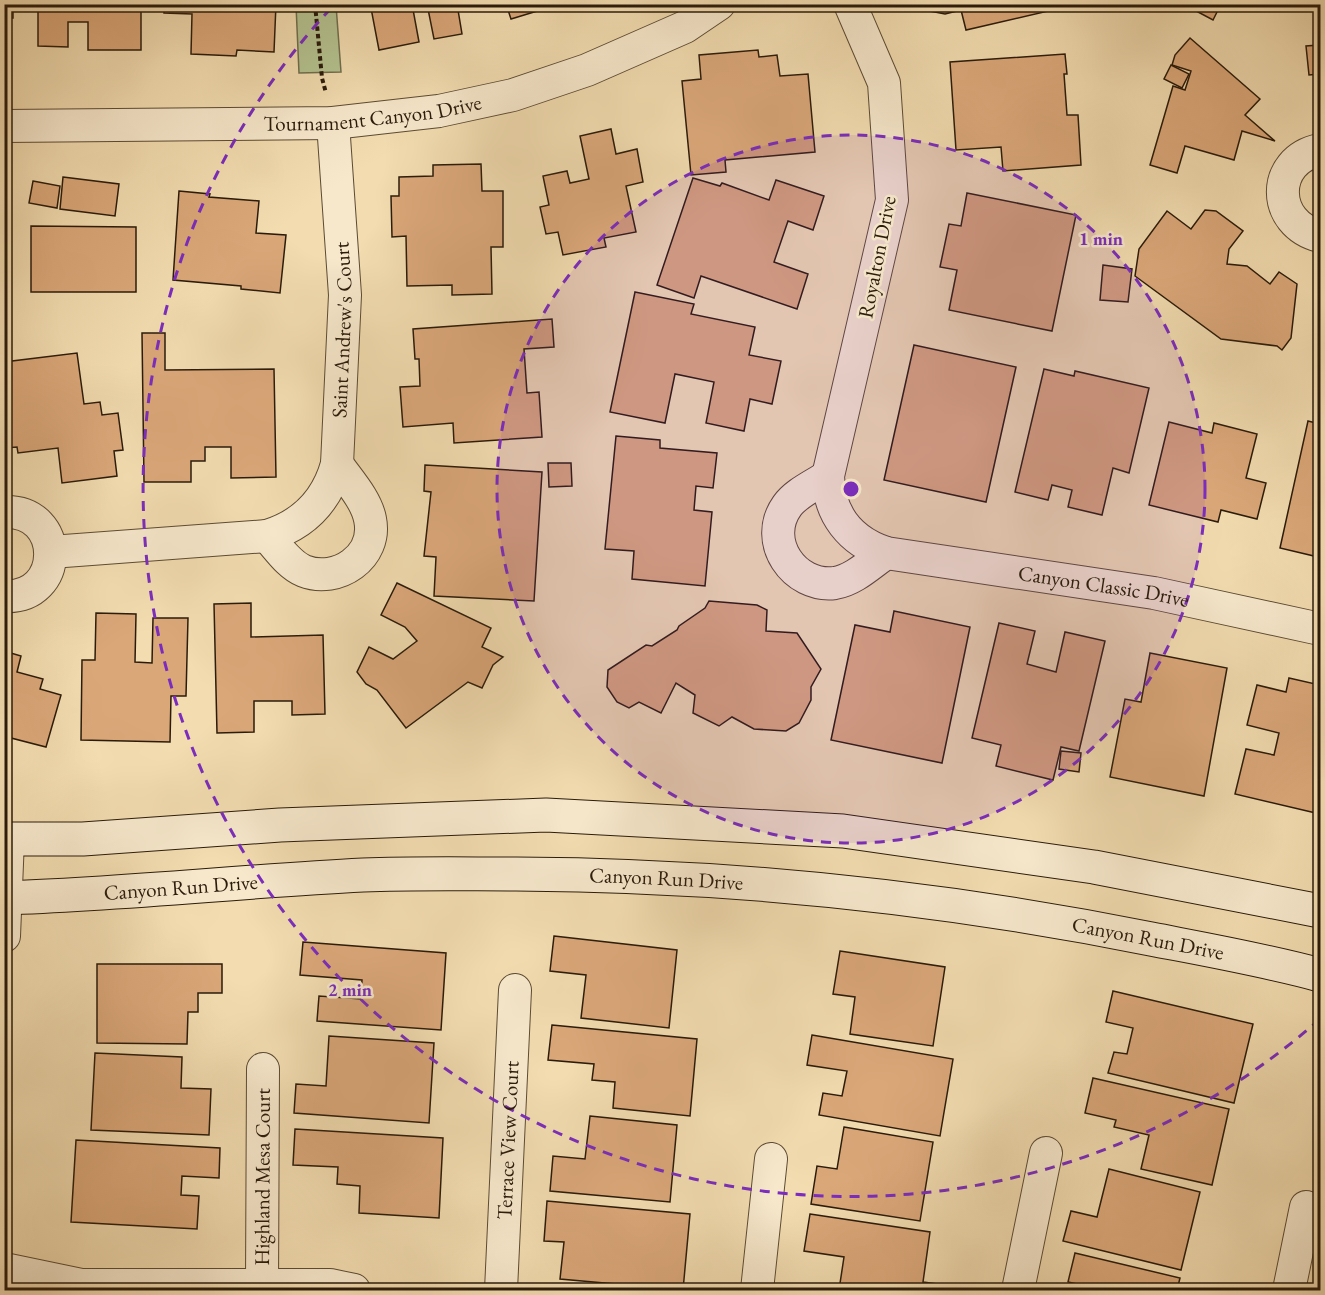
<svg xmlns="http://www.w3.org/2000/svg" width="1325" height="1295" font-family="'EB Garamond',serif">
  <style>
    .green { fill: #b4c290; stroke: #6f6e4e; stroke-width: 1.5 }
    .building { fill: #daa779; stroke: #2a1b0b; stroke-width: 1.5 }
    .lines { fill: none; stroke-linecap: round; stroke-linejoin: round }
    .street-casing { stroke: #5c4b34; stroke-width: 34 }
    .secondary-casing { stroke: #2a1b0b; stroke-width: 35 }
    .path { stroke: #2a1b0b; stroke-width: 4; stroke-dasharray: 4.5 3; stroke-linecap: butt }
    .street { stroke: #f7e8cc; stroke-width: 32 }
    .secondary { stroke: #f7e8cc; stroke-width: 33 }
    .ring { fill: none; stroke: #7b2cbf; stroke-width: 3; stroke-dasharray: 10 8 }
    .labels { text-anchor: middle; stroke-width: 5; stroke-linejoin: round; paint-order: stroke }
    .street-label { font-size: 21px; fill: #2a1b0b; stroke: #f7e8cc }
    .centre { fill: #7b2cbf; stroke: #f7e8cc; stroke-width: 3 }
    .ring-label { font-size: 18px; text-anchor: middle; font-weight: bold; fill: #7b2cbf; stroke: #f7e8cc; stroke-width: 5; stroke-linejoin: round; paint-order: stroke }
  </style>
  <rect width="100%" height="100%" fill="#f2dcb0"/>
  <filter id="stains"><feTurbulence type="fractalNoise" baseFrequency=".00333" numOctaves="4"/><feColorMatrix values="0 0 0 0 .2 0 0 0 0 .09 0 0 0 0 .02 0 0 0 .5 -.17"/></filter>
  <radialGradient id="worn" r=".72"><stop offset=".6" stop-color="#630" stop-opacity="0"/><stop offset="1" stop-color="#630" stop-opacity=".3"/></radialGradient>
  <!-- green -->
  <path class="green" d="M296,5H336L341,72L299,73Z"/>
  <!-- building -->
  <g class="building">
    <rect x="4" y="4" width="9" height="14"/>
    <path d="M38,4H141V50H88V22H68V47L38,46Z"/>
    <path d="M164,4H276L274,52L237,50L236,56L191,54L192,14L164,13Z"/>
    <path d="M351,4H412L419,42L379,50L371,8L352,11Z"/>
    <path d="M427,4H457L462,34L434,39Z"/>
    <path d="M506,4H543L544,9L511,19Z"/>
    <path d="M925,4H1056L1057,9L966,30L961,10L945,14L924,10Z"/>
    <path d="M1183,4H1221L1213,20Z"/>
    <path d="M1316,4H1320V74L1309,75L1306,46L1319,45Z"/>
    <path d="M1190,38L1260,99L1245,115L1275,141L1242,131L1234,160L1185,146L1177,173L1150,165L1173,86L1185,90L1191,71L1172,65L1175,55Z"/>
    <path d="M758,50L759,57L777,55L780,76L808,74L815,152L725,160L726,172L691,175L682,81L701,79L699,55Z"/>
    <path d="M1065,54L1067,74H1064L1067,115H1078L1081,165L1003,171L1001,147L956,150L950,62Z"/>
    <path d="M1171,65L1189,74L1182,88L1164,79Z"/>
    <path d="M611,129L616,154L637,149L643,182L626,186L636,232L604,238L606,247L563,255L558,232L546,234L540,207L549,205L543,176L567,171L570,183L589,179L580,136Z"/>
    <path d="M481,164L482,191H503V247H491L492,294L452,295V285L407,286L406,236L392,237L391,196H399V177L433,176V165Z"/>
    <path d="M63,177L119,184L115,216L60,209Z"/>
    <path d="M693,178L720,186L722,183L769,200L776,180L824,196L813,230L788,221L774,262L808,274L797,309L701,276L694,298L657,285Z"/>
    <path d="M33,181L60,186L57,208L29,203Z"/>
    <path d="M179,191L210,194L209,197L259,201L256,233L286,235L280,293L241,289V286L173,280Z"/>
    <path d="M967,193L1076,215L1052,331L949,310L957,270L940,267L949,224L961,226Z"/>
    <path d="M1205,210L1216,211L1243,231L1229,249L1227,264L1247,266L1270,284L1279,272L1297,284L1291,338L1282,350L1277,346L1221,339L1135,276L1139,249L1167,211L1191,229Z"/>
    <path d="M31,226L136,227V292H31Z"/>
    <path d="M1103,265L1132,269L1128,302L1100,300Z"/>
    <path d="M635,292L694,304L691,314L755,327L749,355L781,361L772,404L750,399L744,431L706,423L714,382L675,374L665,423L610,412Z"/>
    <path d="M552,319L554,347L524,349L527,393L539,392L542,437L454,443L453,423L403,427L400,387L420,386L419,359H415L413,329Z"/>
    <path d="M142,333H165V370L274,369L276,477L231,478V447H205V461H191V482H144Z"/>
    <path d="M914,345L1016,367L986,502L884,480Z"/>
    <path d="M77,353L84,404L100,402L102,415L118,413L123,450L114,451L117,476L62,483L58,448L18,453L17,447L4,448V362Z"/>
    <path d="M1044,369L1074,376L1075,371L1149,388L1129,473L1113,468L1102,515L1068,507L1072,490L1052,485L1048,500L1015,492Z"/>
    <path d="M1308,421L1320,424V528L1314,556L1280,548Z"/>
    <path d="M1169,422L1212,433L1214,423L1257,434L1246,478L1266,483L1257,519L1221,510L1218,522L1149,505Z"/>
    <path d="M616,436L660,440V448L717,453L713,488L696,486L694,510L712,512L705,586L632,579L634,551L605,549Z"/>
    <path d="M548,463H571L572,486L549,487Z"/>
    <path d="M425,465L542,472L534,601L434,596L436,557L424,556L431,492L424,491Z"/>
    <path d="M397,583L491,628L482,647L503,657L493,665L482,688L468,682L406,728L377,690L366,684L357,672L369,647L393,659L417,641L405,627L381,615Z"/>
    <path d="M709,601L757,605L767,610L766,631L797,633L821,669L811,687V700L799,723L786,731L754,729L732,717L719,726L693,713L695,695L676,683L661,713L639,702L629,708L617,702L607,687L608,670L646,645L652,646L677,630L679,626L705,608Z"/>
    <path d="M251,603V637L323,635L325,714L292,715V701H254V732L217,733L214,604Z"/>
    <path d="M894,611L970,627L942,763L831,740L855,625L890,632Z"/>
    <path d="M96,613L136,614L135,662L152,663L153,618H188L186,696H171L170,742L81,740L82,660H95Z"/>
    <path d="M999,623L1035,631L1027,664L1056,672L1065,632L1105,641L1079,751L1061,747L1053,780L996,766L1001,745L972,738Z"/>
    <path d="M4,651L21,656L17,672L43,679L40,689L61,695L46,747L7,737L4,745Z"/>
    <path d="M1150,653L1227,668L1204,796L1110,777L1125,699L1141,702Z"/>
    <path d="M1289,678L1320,685V814L1235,794L1246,749L1274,755L1279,733L1247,725L1257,685L1286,692Z"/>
    <path d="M1061,751L1081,753L1079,772L1059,769Z"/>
    <path d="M554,936L677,950L669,1028L581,1018L586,975L550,971Z"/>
    <path d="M303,942L446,953L441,1030L317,1021L319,996L361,999L362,980L300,975Z"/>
    <path d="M840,951L945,967L933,1046L850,1034L855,997L833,994Z"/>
    <path d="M97,964H222V993H198V1012H188L187,1044L97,1043Z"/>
    <path d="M1113,991L1253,1024L1234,1103L1108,1073L1114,1052L1127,1054L1133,1028L1106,1022Z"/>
    <path d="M552,1025L697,1039L690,1116L613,1108L615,1082L592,1080L594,1064L548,1060Z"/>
    <path d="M812,1035L953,1059L940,1136L819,1115L823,1093L842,1096L847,1071L807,1065Z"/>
    <path d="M329,1036L434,1043L429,1123L294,1113L296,1084L326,1086Z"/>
    <path d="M95,1053L182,1057L181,1088L211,1089L209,1135L91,1130Z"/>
    <path d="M1093,1078L1229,1109L1212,1185L1141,1169L1149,1135L1114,1127L1116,1120L1085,1113Z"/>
    <path d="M590,1116L677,1125L670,1202L550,1191L553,1156L585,1159Z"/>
    <path d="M844,1127L933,1142L920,1221L811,1204L817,1166L837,1169Z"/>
    <path d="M295,1129L443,1138L439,1218L359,1213L360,1186L337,1184L338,1167L293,1165Z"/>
    <path d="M76,1140L220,1148L219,1178L182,1176L181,1195L199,1196L197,1229L71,1222Z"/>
    <path d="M1109,1169L1200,1192L1181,1270L1063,1241L1071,1211L1097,1217Z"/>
    <path d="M547,1201L690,1214L683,1290L560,1279L564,1242L544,1241Z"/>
    <path d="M810,1214L930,1232L923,1282L937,1284V1290H839L844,1257L804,1251Z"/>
    <path d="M1075,1253L1180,1278L1177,1290H1086L1087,1286L1068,1282Z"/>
  </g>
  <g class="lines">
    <!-- street casing -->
    <g class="street-casing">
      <g id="street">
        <path id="s1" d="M850,4L884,83L892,200L828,476C829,514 850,541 886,553L1154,593L1320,629"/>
        <path id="s2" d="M4,126L333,123L439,111L513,95L587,70L685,27L719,4"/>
        <path d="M1320,150C1270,160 1271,224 1320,236"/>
        <path d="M828,476C815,485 796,493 787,506C762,541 794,588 835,583C854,580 871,563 886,553"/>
        <path d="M4,512C66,509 65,600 4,596"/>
        <path d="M267,536C278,548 289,565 304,571C337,584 378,557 370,519C366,499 348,480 337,464"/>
        <path id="s3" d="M51,552L267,536C303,525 327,501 337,464L345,295L333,123"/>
        <path d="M4,936L8,839"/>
        <path d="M4,1269L81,1285H330L354,1290"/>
        <path id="s4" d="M262,1285L263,1069"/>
        <path id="s5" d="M501,1290L515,990"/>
        <path d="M757,1290L771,1159"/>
        <path d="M1018,1290L1046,1153"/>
        <path d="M1289,1290L1306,1207"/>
      </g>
    </g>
    <!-- secondary casing -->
    <g class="secondary-casing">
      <g id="secondary">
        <path d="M4,839H83L280,825L546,815L843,831L1094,867L1320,911"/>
        <path id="s6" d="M4,898C124,894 244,881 363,875C414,873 465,874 516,874C730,875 942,897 1151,939C1208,950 1265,960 1320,975"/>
      </g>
    </g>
    <!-- path -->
    <path class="path" d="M315,4L322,78L326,93"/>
    <!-- street -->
    <use href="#street" class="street"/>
    <!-- secondary -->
    <use href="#secondary" class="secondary"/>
  </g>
  <!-- distance rings -->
  <circle cx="851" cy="489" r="354" fill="#7b2cbf" fill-opacity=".12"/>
  <g class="ring">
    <circle cx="851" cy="489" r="354"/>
    <path d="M1320 1019A708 708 0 0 1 333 6"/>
  </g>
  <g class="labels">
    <!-- street labels -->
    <g class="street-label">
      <text dy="7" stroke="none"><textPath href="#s2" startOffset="369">Tournament Canyon Drive</textPath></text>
      <text transform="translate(877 257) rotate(-79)" y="7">Royalton Drive</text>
      <text dy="7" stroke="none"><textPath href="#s3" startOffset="456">Saint Andrew's Court</textPath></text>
      <text dy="7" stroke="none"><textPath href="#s1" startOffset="810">Canyon Classic Drive</textPath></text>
      <text dy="7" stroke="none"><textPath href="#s6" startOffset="663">Canyon Run Drive</textPath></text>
      <text dy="7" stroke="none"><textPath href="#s6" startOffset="177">Canyon Run Drive</textPath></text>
      <text dy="7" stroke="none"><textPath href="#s6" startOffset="1149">Canyon Run Drive</textPath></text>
      <text dy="7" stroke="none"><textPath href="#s5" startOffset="150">Terrace View Court</textPath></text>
      <text dy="7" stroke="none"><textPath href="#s4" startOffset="108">Highland Mesa Court</textPath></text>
    </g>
  </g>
  <circle cx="851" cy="489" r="9" class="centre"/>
  <g class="ring-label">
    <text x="1101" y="245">1 min</text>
    <text x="350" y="996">2 min</text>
  </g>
  <!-- margin -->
  <rect width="1325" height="1295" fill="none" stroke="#f2dcb0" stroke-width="24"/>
  <rect x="6" y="6" width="1313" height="1283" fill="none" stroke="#2a1b0b" stroke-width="3"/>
  <rect x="12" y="12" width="1301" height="1271" fill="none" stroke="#2a1b0b" stroke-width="1.5"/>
  <rect width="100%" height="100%" filter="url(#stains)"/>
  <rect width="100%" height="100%" fill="url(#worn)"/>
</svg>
